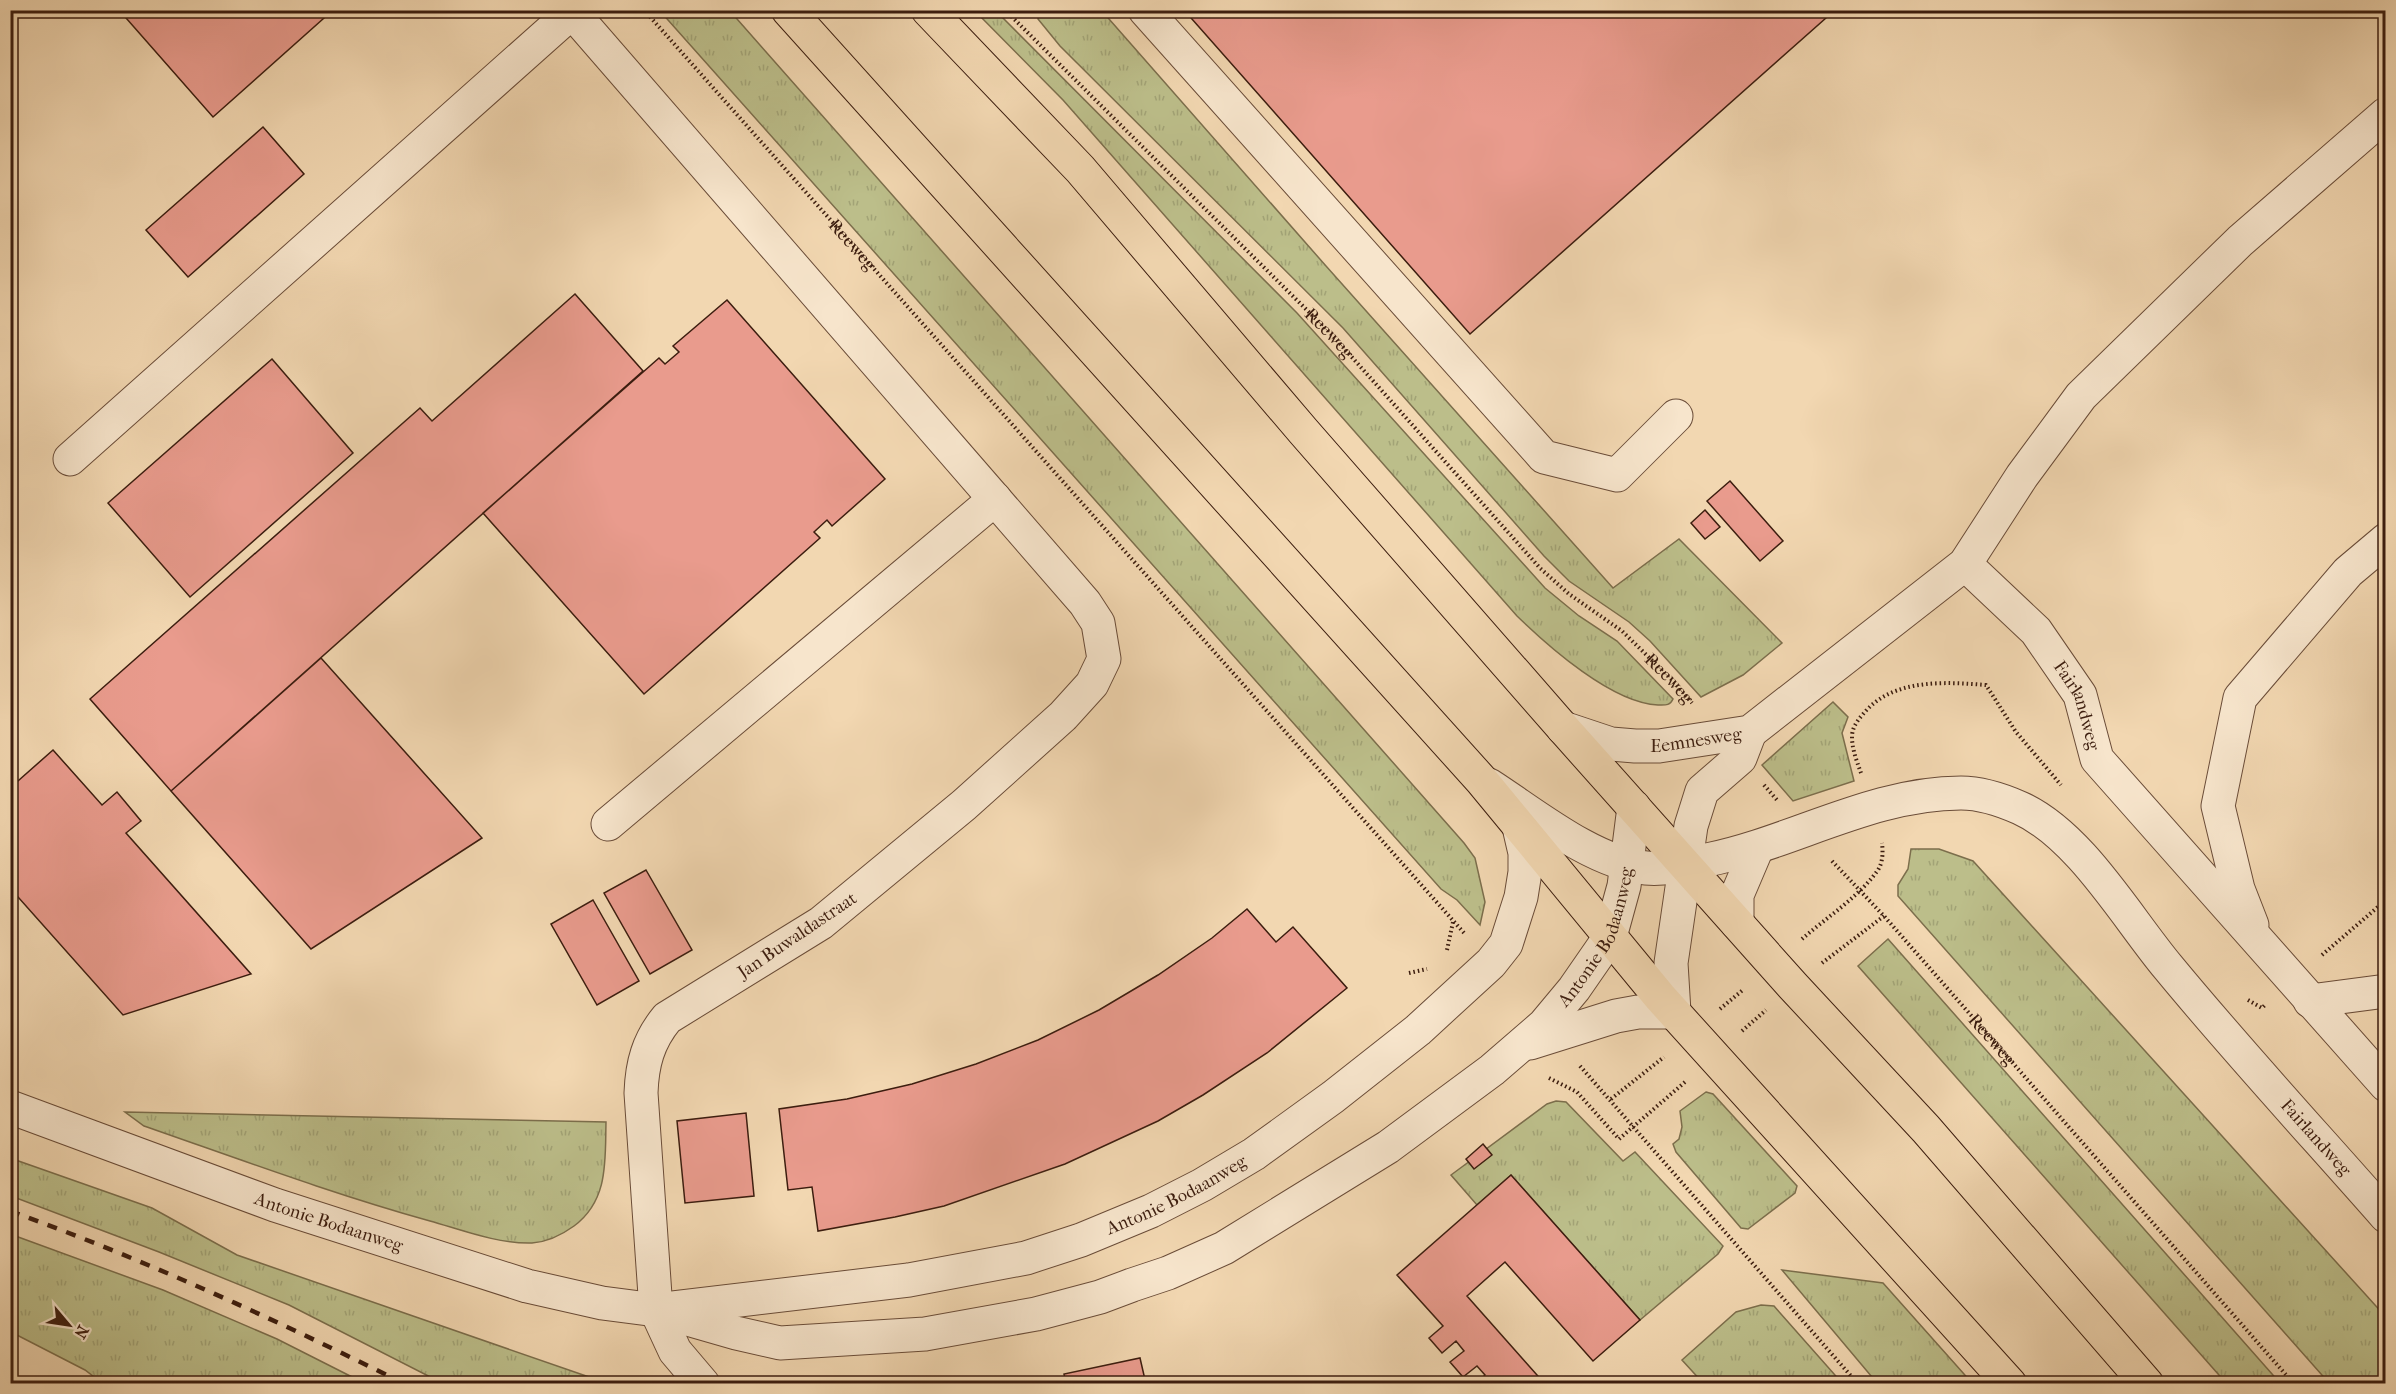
<svg xmlns="http://www.w3.org/2000/svg" width="2396" height="1394" viewBox="0 0 2396 1394" font-family="'IM FELL French Canon',serif">
<style>
.grass{fill:url(#grass-tufts);stroke:#7c6e4c;stroke-width:1.5}
.building{fill:#e99b8d;stroke:#3c1d0f;stroke-width:1.5}
.lines{fill:none;stroke-linecap:round;stroke-linejoin:round}
.minor-casing{stroke:#6a4c38;stroke-width:35}
.major-casing{stroke:#3c1d0f;stroke-width:35}
.path{stroke:#3c1d0f;stroke-width:4;stroke-dasharray:1.5 3;stroke-linecap:butt}
.minor{stroke:#f7e5cc;stroke-width:33}
.major{stroke:#f2d7b1;stroke-width:33}
.rail{stroke:#3c1d0f;stroke-width:4.5;stroke-dasharray:10 10;stroke-linecap:butt}
.labels{text-anchor:middle;stroke-width:6;stroke-linejoin:round;paint-order:stroke}
.street-label{font-size:18px;fill:#3c1d0f;stroke:#f7e5cc}
</style>
<defs>
<pattern id="grass-tufts" width="24" height="20" patternUnits="userSpaceOnUse" patternTransform="scale(1.5)"><rect width="24" height="20" fill="#bcbe8a"/><path d="M3 7l-1-3M5 7V3M7 7l1-3M15 17l-1-3M17 17v-4M19 17l1-3" fill="none" stroke="#a2a376"/></pattern>
</defs>
<rect width="100%" height="100%" fill="#f2d7b1"/>
<filter id="stains"><feTurbulence type="fractalNoise" baseFrequency=".00333" numOctaves="4"/><feColorMatrix values="0 0 0 0 .2 0 0 0 0 .09 0 0 0 0 .02 0 0 0 .5 -.17"/></filter>
<radialGradient id="worn" r=".72"><stop offset=".6" stop-color="#630" stop-opacity="0"/><stop offset="1" stop-color="#630" stop-opacity=".3"/></radialGradient>
<path class="grass" d="M660,11H730L1464,843L1475,858L1485,902L1480,925L1457,900L1441,889Z
M975,11H996L1297,313L1545,588L1579,616L1617,641L1673,699C1670,706 1665,705 1658,705C1612,703 1549,647 1517,616L1063,100Z
M1039,11H1102L1326,266L1613,588L1679,539L1782,643L1743,675L1701,697L1650,641L1629,622L1569,581L1544,556L1343,328L1060,46L1038,19Z
M1833,702L1848,717L1842,733L1854,781L1793,801L1762,765Z
M1911,849H1939L1973,861L2385,1316V1383H2329L1898,896V885L1908,869Z
M1888,939L2280,1383H2226L1858,966Z
M1706,1092L1713,1094L1797,1186L1795,1193L1748,1229L1741,1228L1676,1152L1673,1144L1679,1139L1682,1127L1680,1111Z
M1556,1101L1566,1102L1623,1161L1635,1152L1723,1246L1718,1254L1640,1320L1511,1175L1477,1205L1451,1175L1547,1104Z
M125,1112L606,1122C605,1160 609,1200 574,1226C563,1234 547,1242 532,1243C498,1244 462,1230 430,1221C333,1194 239,1159 144,1126Z
M10,1158L152,1208L237,1255L589,1377L597,1383H442L289,1305L159,1252L11,1196Z
M10,1234L163,1290L277,1339L364,1383H102L85,1370L11,1332Z
M1782,1270L1883,1283L1972,1383H1877Z
M1761,1305L1774,1306L1842,1383H1703L1682,1360L1736,1312Z"/>
<path class="building" d="M119,10H333L213,117Z
M1184,10H1835L1470,334Z
M263,127L304,174L188,277L146,230Z
M575,294L643,371L171,791L90,699L420,408L432,421Z
M727,300L885,479L832,526L827,520L814,532L820,538L644,694L483,513L659,358L665,364L679,352L673,346Z
M272,359L353,453L190,597L108,503Z
M1730,481L1783,541L1760,561L1707,501Z
M1705,510L1720,527L1705,539L1691,523Z
M321,658L482,838L311,949L171,791Z
M53,750L102,805L117,792L141,821L126,833L251,974L123,1015L10,888V788Z
M646,870L692,950L650,974L604,893Z
M593,900L639,981L597,1005L551,924Z
M1247,909L1276,942L1293,927L1347,988L1267,1053L1203,1095L1158,1121L1065,1164L944,1206L895,1217L818,1231L812,1187L788,1190L779,1109L847,1099L912,1084L976,1064L1038,1040L1099,1010L1158,975L1212,938Z
M746,1113L754,1196L685,1203L677,1121Z
M1483,1144L1492,1155L1474,1169L1466,1159Z
M1511,1175L1640,1320L1593,1361L1505,1262L1467,1296L1545,1384H1476L1485,1375L1477,1366L1463,1377L1450,1362L1464,1351L1456,1341L1442,1353L1429,1338L1443,1326L1397,1275Z
M1140,1358L1146,1384H1066L1064,1374Z"/>
<g class="lines">
<g class="minor-casing">
<g id="minor">
<path d="M1145,10L1544,457L1617,475L1676,416"/>
<path d="M70,459L572,12L1085,603L1098,623L1104,659L1092,684L1063,716L964,805L821,923L667,1018C648,1041 642,1064 641,1093L656,1310L675,1351L703,1384"/>
<path id="s4" d="M1965,564L2036,631L2080,695L2097,759L2386,1085"/>
<path id="s5" d="M1563,728L1611,744L1635,746H1659L1750,732L1965,564L2022,476L2081,396L2240,241L2386,114"/>
<path id="s6" d="M1489,785C1534,814 1592,862 1646,868C1666,870 1688,864 1707,860C1792,843 1872,793 1961,793C1981,793 2002,800 2020,808C2080,835 2127,918 2168,967C2238,1052 2313,1133 2386,1216"/>
<path d="M608,824L995,499"/>
<path d="M1737,923V895L1757,848"/>
<path d="M2252,925L2238,889L2218,806L2240,698L2348,572L2386,540"/>
<path d="M2310,1001L2386,991"/>
<path d="M1530,1043L1616,1016L1638,1012H1674L1671,963L1691,826L1702,791L1740,758L1750,732"/>
<path id="s7" d="M10,1107L275,1205L527,1286L602,1303L656,1310L736,1333L780,1343L925,1334L1036,1314L1100,1297L1132,1285L1168,1273L1224,1248L1388,1147L1492,1070L1544,1025L1574,989L1610,937L1624,886L1634,807"/>
<path id="s8" d="M673,1308L909,1280L1026,1258L1081,1240L1151,1211L1202,1185L1254,1154L1333,1097L1418,1030L1491,963L1506,944L1521,897L1525,872V853L1519,827"/>
</g>
</g>
<g class="major-casing">
<path id="major" d="M788,10L1482,781L1660,997L2010,1384
M928,10L1080,169L1304,432L1563,728L1793,986L1926,1129L2147,1384"/>
</g>
<g class="path">
<path id="s1" d="M644,10L1465,934"/>
<path id="s2" d="M1005,10L1333,336L1540,568L1569,594L1622,631L1672,680L1692,703"/>
<path d="M1861,773C1857,762 1852,749 1852,737C1852,727 1858,720 1864,713C1893,678 1946,682 1986,685L2016,732L2061,785"/>
<path d="M1764,785L1777,800"/>
<path id="s3" d="M1832,861L1884,916L2294,1384"/>
<path d="M1802,939C1827,917 1859,897 1878,870C1883,862 1883,852 1882,843"/>
<path d="M1447,950L1453,922"/>
<path d="M2322,955L2386,900"/>
<path d="M1822,963L1884,916"/>
<path d="M1409,973L1427,969"/>
<path d="M2248,1000L2262,1008L2265,1005"/>
<path d="M1720,1009L1744,989"/>
<path d="M1742,1031L1766,1010"/>
<path d="M1580,1066L1858,1384"/>
<path d="M1549,1078L1577,1092L1619,1139L1685,1082"/>
<path d="M1611,1099L1664,1057"/>
</g>
<use href="#minor" class="minor"/>
<use href="#major" class="major"/>
<path class="rail" d="M10,1211C146,1260 276,1320 405,1384"/>
</g>
<g class="labels">
<g class="street-label">
<text dy="6" stroke="none"><textPath href="#s1" startOffset="314">Reeweg</textPath></text>
<text dy="6" stroke="none"><textPath href="#s2" startOffset="458">Reeweg</textPath></text>
<text dy="6" stroke="none"><textPath href="#s2" startOffset="944">Reeweg</textPath></text>
<text dy="6" stroke="none"><textPath href="#s4" startOffset="184">Fairlandweg</textPath></text>
<text dy="6" stroke="none"><textPath href="#s5" startOffset="136">Eemnesweg</textPath></text>
<text transform="translate(797 935) rotate(-34)" y="6">Jan Buwaldastraat</text>
<text dy="6" stroke="none"><textPath href="#s7" startOffset="1760">Antonie Bodaanweg</textPath></text>
<text dy="6" stroke="none"><textPath href="#s3" startOffset="240">Reeweg</textPath></text>
<text dy="6" stroke="none"><textPath href="#s6" startOffset="1011">Fairlandweg</textPath></text>
<text dy="6" stroke="none"><textPath href="#s8" startOffset="520">Antonie Bodaanweg</textPath></text>
<text dy="6" stroke="none"><textPath href="#s7" startOffset="339">Antonie Bodaanweg</textPath></text>
</g>
</g>
<rect width="2396" height="1394" fill="none" stroke="#f2d7b1" stroke-width="36"/>
<rect x="12" y="12" width="2372" height="1370" fill="none" stroke="#3c1d0f" stroke-width="3"/>
<rect x="18" y="18" width="2360" height="1358" fill="none" stroke="#3c1d0f" stroke-width="1.5"/>
<g transform="translate(69 1325) rotate(119)" stroke="#f7e5cc" stroke-width="4.5" paint-order="stroke">
<path d="M0-4.5L10 22L0 15L-10 22Z" fill="#3c1d0f"/>
<text y="-9" font-size="16" font-weight="bold" text-anchor="middle" fill="#3c1d0f">N</text>
</g>
<rect width="100%" height="100%" filter="url(#stains)"/>
<rect width="100%" height="100%" fill="url(#worn)"/>
</svg>
